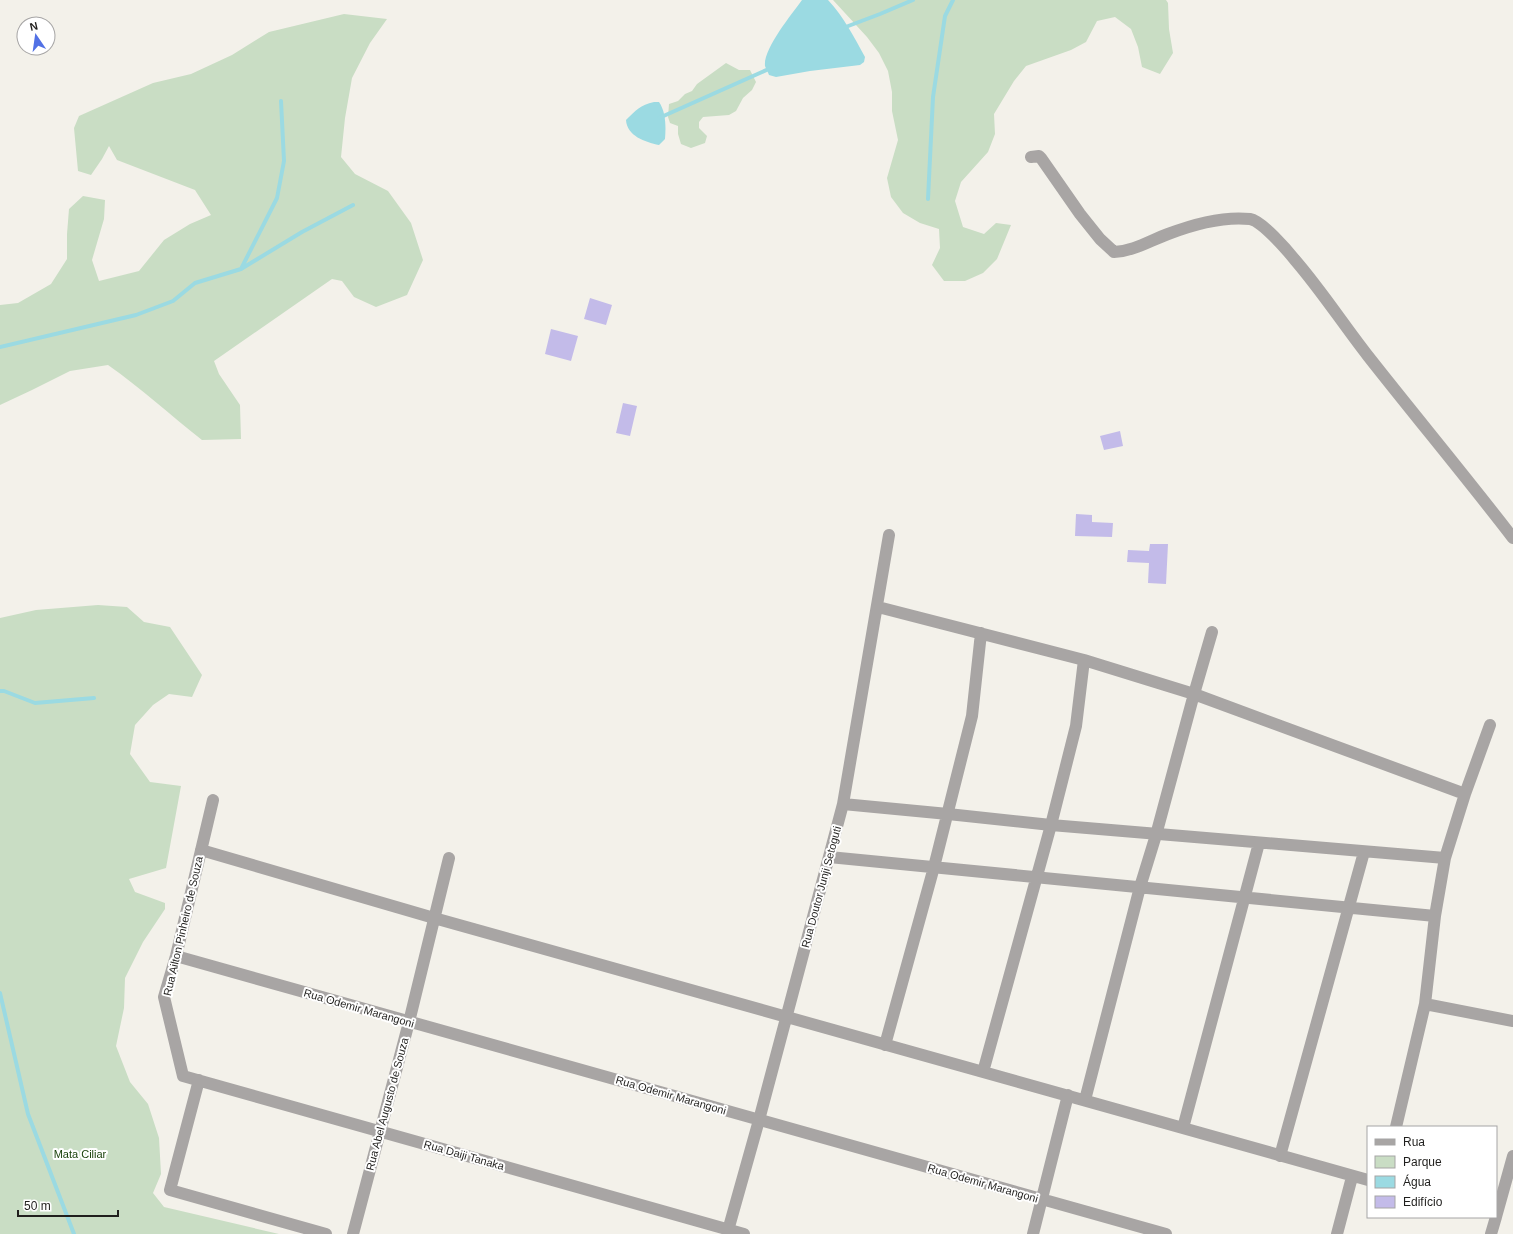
<svg xmlns="http://www.w3.org/2000/svg" width="1513" height="1234" viewBox="0 0 1513 1234" font-family="Helvetica,sans-serif">
<style>
.green{fill:#c9ddc4}
.water{fill:#9bdae2}
.lines{fill:none;stroke-linecap:round;stroke-linejoin:round}
.stream{stroke:#9bdae2;stroke-width:4}
.building{fill:#c3bbe9}
.minor{stroke:#a8a5a4;stroke-width:12}
.labels{text-anchor:middle;stroke-width:4;stroke-linejoin:round;paint-order:stroke}
.street-label{font-size:11px;fill:#201f1d;stroke:#fff}
.park-label{font-size:11px;fill:#153e06;stroke:#fff}
</style>
<rect width="100%" height="100%" fill="#f3f1ea"/>
<path class="green" d="M833,0H1166L1168,3L1169,29L1173,53L1160,74L1142,67L1138,47L1131,29L1115,17L1097,21L1086,42L1071,50L1026,66L1014,81L994,114L995,134L988,152L961,182L955,201L963,227L984,234L996,223L1011,225L997,259L983,273L965,281H944L932,265L940,248L939,229L920,223L903,213L891,197L887,178L898,140L892,111V92L888,71L879,53L867,37Z
M344,14L387,19L370,43L352,78L345,118L341,157L355,174L388,191L411,223L423,260L407,295L376,307L354,297L342,281L332,279L214,361L219,374L240,405L241,439L202,440C170,415 141,388 108,365L70,371L32,390L0,405V305L18,303L51,284L67,259V234L69,209L83,196L105,200L104,219L92,260L99,281L139,271L164,240L190,224L211,215L195,190L117,160L109,146L102,159L91,175L78,171L74,128L79,116L153,83L191,74L232,55L269,32Z
M726,63L739,70H750L756,82L752,90L743,98L736,111L729,115L703,117L699,122V128L707,136L705,143L691,148L681,144L678,134V126L670,123L668,117L669,104L678,101L685,94L692,91L697,84Z
M98,605L127,607L144,622L170,627L202,675L192,697L169,694L153,705L135,725L130,754L150,782L181,786L166,868L129,879L135,892L165,903V909L143,942L125,978L124,1008L116,1046L130,1082L148,1104L159,1138L161,1174L153,1193L164,1207L279,1234H0V618L36,610Z"/>
<path class="water" d="M802,0H828C844,17 854,37 865,57L864,62L860,65L810,71L776,77L769,75C768,72 766,69 765,66C763,49 792,14 802,0Z
M654,102H659C666,112 666,127 665,139L659,145C645,142 627,136 626,120C636,110 640,105 654,102Z"/>
<g class="lines">
<path class="stream" d="M843,28L880,14L913,0
M659,118L771,68
M928,199L933,97L945,16L953,0
M241,269L277,198L284,161L281,101
M0,347L136,315L173,301L195,283L241,269L302,232L353,205
M0,691H4L35,703L94,698
M0,993L28,1114L74,1234"/>
</g>
<path class="building" d="M590,298L612,305L606,325L584,319Z
M551,329L578,336L571,361L545,354Z
M623,403L637,406L630,436L616,433Z
M1120,431L1123,446L1104,450L1100,436Z
M1076,514L1092,515V522L1113,523L1112,537L1075,536Z
M1150,544H1168L1166,584L1148,583L1149,563L1127,562L1128,550L1149,551Z"/>
<g class="lines">
<path class="minor" d="M1031,157L1039,156L1041,158L1080,214L1100,239L1114,252C1134,251 1149,241 1168,234C1194,224 1222,216 1250,219C1262,221 1287,250 1295,260C1321,290 1343,324 1368,356C1416,417 1466,477 1513,538
M878,607L1084,660L1194,694L1465,794
M213,800L176,956L164,997L183,1076L744,1234
M843,804L948,814L1051,825L1445,858
M201,850L434,918L1368,1180
M829,857L1435,916
M176,956L1166,1234
M1425,1004L1513,1021
M885,1045L934,867L972,716L981,633
M983,1072L1051,825L1076,726L1084,660
M199,1080L170,1190L326,1234
M1085,1100L1140,887L1156,835L1194,694L1212,632
M1396,1127L1425,1004L1435,916L1445,858L1465,794L1490,725
M1183,1128L1259,843
M1280,1156L1364,852
M1496,1217L1513,1156
M353,1234L409,1022L449,858
M727,1234L759,1120L843,804L889,535
M1033,1234L1068,1095
M1337,1234L1352,1177
M1491,1234L1496,1217"/>
</g>
<g class="labels">
<g class="street-label">
<text transform="translate(821 887) rotate(-75)" y="4">Rua Doutor Junji Setoguti</text>
<text transform="translate(183 926) rotate(-77)" y="4">Rua Ailton Pinheiro de Souza</text>
<text transform="translate(359 1008) rotate(16)" y="4">Rua Odemir Marangoni</text>
<text transform="translate(671 1095) rotate(16)" y="4">Rua Odemir Marangoni</text>
<text transform="translate(387 1104) rotate(-75)" y="4">Rua Abel Augusto de Souza</text>
<text transform="translate(464 1155) rotate(16)" y="4">Rua Daiji Tanaka</text>
<text transform="translate(983 1183) rotate(16)" y="4">Rua Odemir Marangoni</text>
</g>
<g class="park-label">
<text x="80" y="1158">Mata Ciliar</text>
</g>
</g>
<rect x="1367" y="1126" width="130" height="92" fill="#ffffff" stroke="#a6a5a5"/>
<rect x="1375" y="1139" width="20" height="6" fill="#a8a5a4" stroke="#a6a5a5"/>
<text x="1403" y="1146" font-size="12" fill="#201f1d">Rua</text>
<rect x="1375" y="1156" width="20" height="12" fill="#c9ddc4" stroke="#a6a5a5"/>
<text x="1403" y="1166" font-size="12" fill="#201f1d">Parque</text>
<rect x="1375" y="1176" width="20" height="12" fill="#9bdae2" stroke="#a6a5a5"/>
<text x="1403" y="1186" font-size="12" fill="#201f1d">Água</text>
<rect x="1375" y="1196" width="20" height="12" fill="#c3bbe9" stroke="#a6a5a5"/>
<text x="1403" y="1206" font-size="12" fill="#201f1d">Edifício</text>
<g transform="translate(36 36) rotate(347)"><circle r="19" fill="#ffffff" stroke="#a6a5a5"/>
<path d="M0-3L7 15L0 10L-7 15Z" fill="#5271e5"/>
<text y="-6" font-size="11" font-weight="bold" text-anchor="middle" fill="#201f1d">N</text>
</g>
<path d="M18 1210v6h100v-6" fill="none" stroke="#201f1d" stroke-width="2"/>
<text x="24" y="1210" font-size="12" fill="#201f1d" stroke="#ffffff" stroke-width="3" paint-order="stroke">50 m</text>
</svg>
